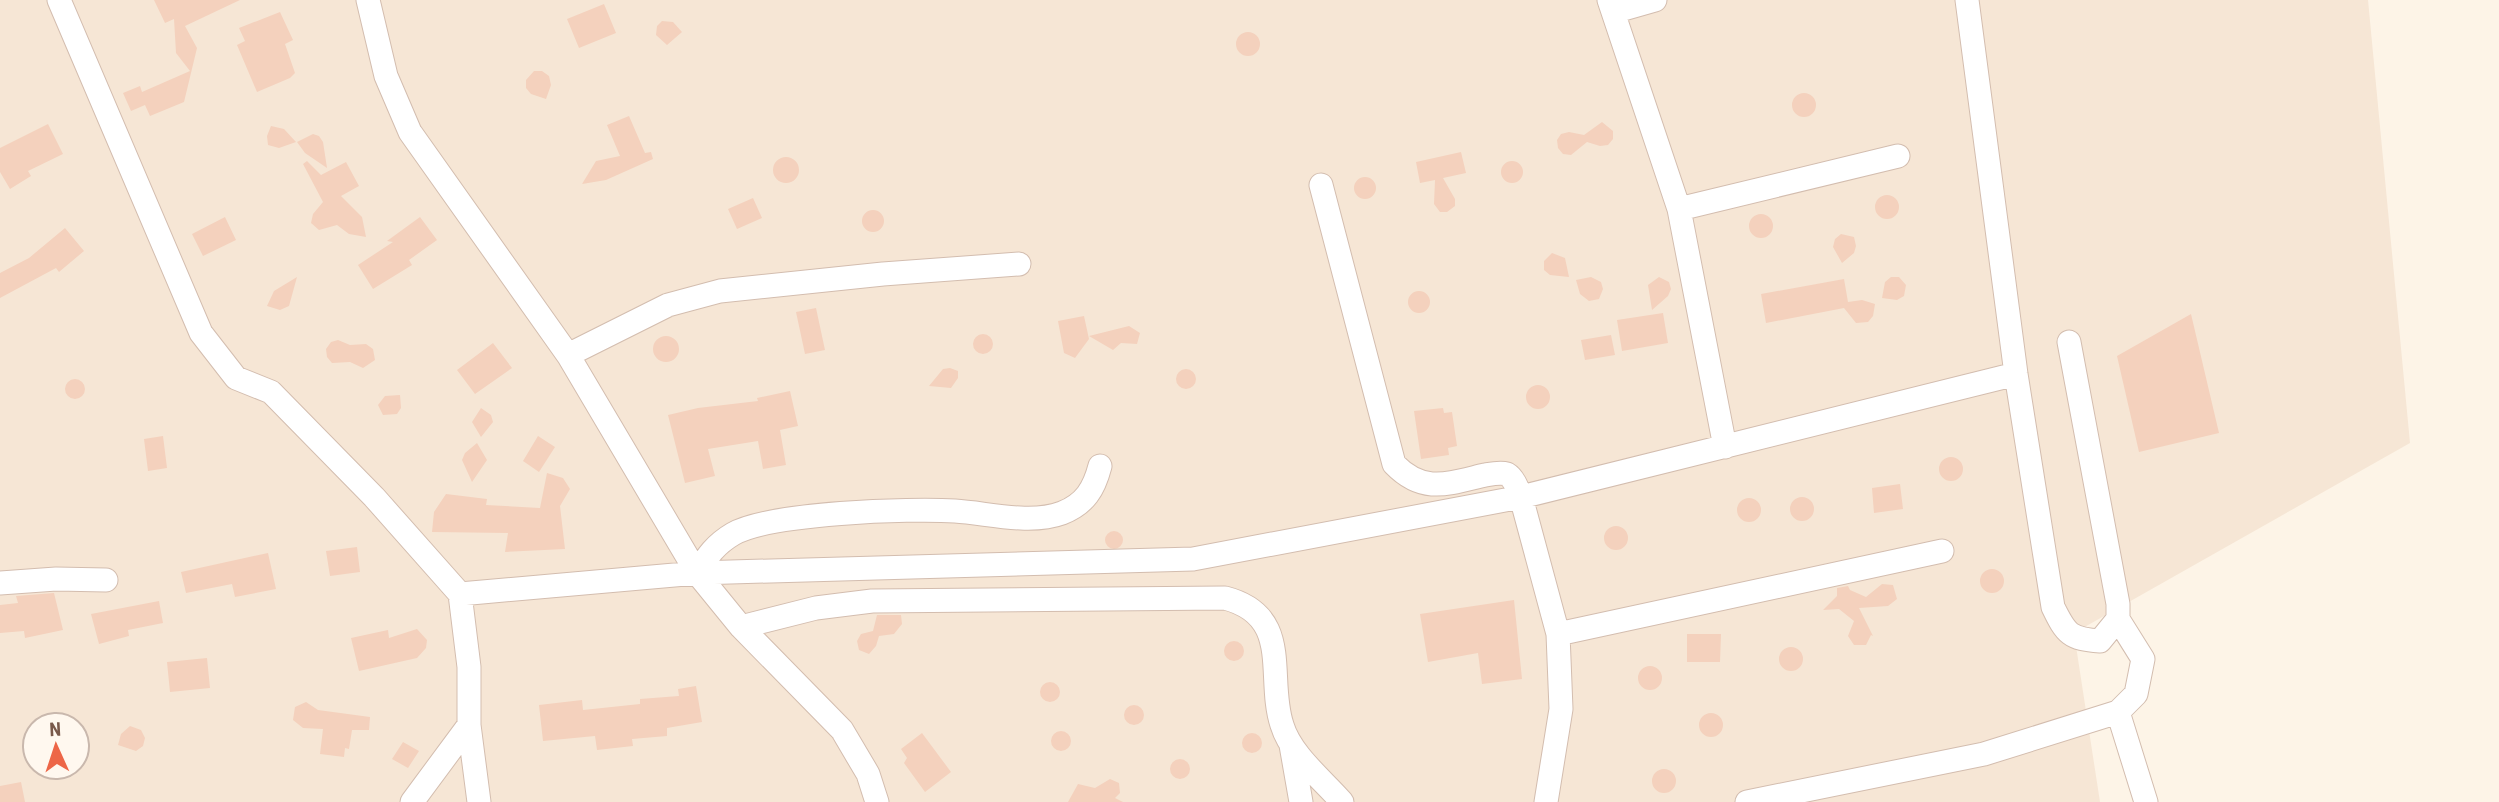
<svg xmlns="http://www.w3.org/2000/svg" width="2499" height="802" viewBox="0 0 2499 802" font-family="'Roboto Condensed',sans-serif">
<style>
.residential{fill:#f6e6d5;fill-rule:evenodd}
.building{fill:#f4d1bd}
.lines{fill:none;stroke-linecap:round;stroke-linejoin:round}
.minor-casing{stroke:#d3bdaf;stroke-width:25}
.minor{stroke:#fff;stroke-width:23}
</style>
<rect width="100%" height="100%" fill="#fdf4e7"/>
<path class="residential" d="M0,0H2368L2410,443L2074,633L2100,802H0ZM35,725H77V767H35Z"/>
<path class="building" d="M154,0H240L185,26L197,48L184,102L150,116L145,105L131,111L123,93L140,86L142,92L190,71L176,53L174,19L165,23Z
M604,4L616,33L579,48L567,19Z
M280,12L293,40L285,44L295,73L290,78L257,92L237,45L245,41L239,28Z
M662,21L673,22L682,32L667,45L656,35L657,26Z
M1236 44a12 12 0 1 1 24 0a12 12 0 1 1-24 0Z
M534,71H542L549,76L551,85L546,99L531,94L526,88V80Z
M1792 105a12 12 0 1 1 24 0a12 12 0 1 1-24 0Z
M629,116L645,153L651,152L653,159L606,180L582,184L596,161L620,156L607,125Z
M1602,122L1613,131V139L1608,145L1600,146L1587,142L1571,155L1563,154L1558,148L1557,140L1561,134L1569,132L1584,135Z
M48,124L63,154L28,171L31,176L10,189L0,172V148Z
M271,126L284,129L296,142L279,148L268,145L267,136Z
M313,134L319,136L323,142L327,168L305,153L297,142Z
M1461,152L1466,173L1443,178L1455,199V206L1447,212H1440L1434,204L1435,180L1420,183L1416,162Z
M773 170a13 13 0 1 1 26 0a13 13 0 1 1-26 0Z
M307,161L321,175L346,162L359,186L341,196L362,217L366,237L349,234L337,225L319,230L311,223L313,214L323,202L303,164Z
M1501 172a11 11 0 1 1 22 0a11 11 0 1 1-22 0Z
M1354 188a11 11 0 1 1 22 0a11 11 0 1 1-22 0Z
M1875 207a12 12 0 1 1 24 0a12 12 0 1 1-24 0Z
M753,198L762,218L737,229L728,209Z
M862 221a11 11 0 1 1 22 0a11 11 0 1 1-22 0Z
M1749 226a12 12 0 1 1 24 0a12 12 0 1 1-24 0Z
M225,217L236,240L203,256L192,234Z
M420,217L437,240L409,260L412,265L373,289L358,265L393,242L387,241Z
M65,228L84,251L59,272L56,268L0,298V273L29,258Z
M1841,234L1854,237L1856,246L1854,253L1842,263L1833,247L1835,239Z
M1552,253L1565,258L1569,277L1550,275L1544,270V261Z
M297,277L289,306L280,310L267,306L274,291Z
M1591,277L1601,282L1603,289L1599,299L1589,301L1580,294L1576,280Z
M1659,277L1669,282L1671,289L1668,296L1652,310L1648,285Z
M1891,277H1899L1906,285L1904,296L1897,300L1882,298L1885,282Z
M1844,279L1848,302L1862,300L1875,304L1873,316L1868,322L1856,323L1844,308L1766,323L1761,294Z
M1408 302a11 11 0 1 1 22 0a11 11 0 1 1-22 0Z
M816,308L825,350L805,354L796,312Z
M1663,313L1668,343L1622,351L1617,320Z
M2191,314L2219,433L2139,452L2117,356Z
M1084,316L1089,339L1075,358L1064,353L1058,321Z
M1129,326L1140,333L1137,344L1121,343L1113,350L1089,336Z
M973 344a10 10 0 1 1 20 0a10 10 0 1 1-20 0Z
M1611,335L1615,355L1585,360L1581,340Z
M653 349a13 13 0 1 1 26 0a13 13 0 1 1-26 0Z
M338,340L350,345L366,344L373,349L375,360L363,368L350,362L332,363L327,357L326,349L331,342Z
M493,343L512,368L475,394L457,370Z
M950,368L958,371V378L951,388L929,386L943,369Z
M1176 379a10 10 0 1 1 20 0a10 10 0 1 1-20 0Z
M65 389a10 10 0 1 1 20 0a10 10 0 1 1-20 0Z
M1526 397a12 12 0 1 1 24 0a12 12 0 1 1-24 0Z
M790,391L798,426L780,430L786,465L763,469L758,441L708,449L715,476L685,483L668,415L698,408L758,401L757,398Z
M400,395L401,408L397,414L383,415L378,405L385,396Z
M481,408L491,415L493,422L481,437L472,422Z
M1443,408L1444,413L1452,412L1457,446L1448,448L1449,455L1421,459L1414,411Z
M163,436L167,468L148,471L144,439Z
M538,436L555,447L539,472L523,461Z
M477,443L487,460L472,482L462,460L465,453Z
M1939 469a12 12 0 1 1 24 0a12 12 0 1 1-24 0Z
M547,473L563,478L570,489L560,506L565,549L505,552L508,533L432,532L434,512L446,494L487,499L486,505L540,508Z
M1900,484L1903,509L1874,513L1872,488Z
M1790 509a12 12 0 1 1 24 0a12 12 0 1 1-24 0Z
M1737 510a12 12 0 1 1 24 0a12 12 0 1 1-24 0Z
M1604 538a12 12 0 1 1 24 0a12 12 0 1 1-24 0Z
M1105 540a9 9 0 1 1 18 0a9 9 0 1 1-18 0Z
M357,547L360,572L330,576L326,551Z
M268,553L276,589L235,597L232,584L186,593L181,572Z
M1980 581a12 12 0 1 1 24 0a12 12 0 1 1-24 0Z
M1882,584L1893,585L1897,599L1888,606L1859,608L1873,636L1871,635L1866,645H1854L1848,636L1854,621L1839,609L1823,610L1837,596V588L1848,586L1850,590L1866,597Z
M54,593L63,630L25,638L24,631L0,633V605L18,603L16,596Z
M1514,600L1522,679L1482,684L1478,653L1428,662L1420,614Z
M159,601L163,623L128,630L129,636L99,644L91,614Z
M877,615H901L902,624L894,634L879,636L876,646L869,654L859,650L857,641L861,634L873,631Z
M417,629L427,640L426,648L417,658L359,671L351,638L388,630L389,638Z
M1687,634H1721L1720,662H1687Z
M1224 651a10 10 0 1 1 20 0a10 10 0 1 1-20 0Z
M1779 659a12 12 0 1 1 24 0a12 12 0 1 1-24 0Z
M207,658L210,688L170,692L167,662Z
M1638 678a12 12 0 1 1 24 0a12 12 0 1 1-24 0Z
M1040 692a10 10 0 1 1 20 0a10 10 0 1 1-20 0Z
M696,686L702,722L667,728V736L632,739L633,746L597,750L595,736L543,741L539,705L582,700L583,710L640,704V699L679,696L678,689Z
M306,702L318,710L370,717L369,730H352L349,749L345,748L344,757L320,754L323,729L303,728L293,720L295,707Z
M1124 715a10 10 0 1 1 20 0a10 10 0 1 1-20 0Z
M1699 725a12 12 0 1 1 24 0a12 12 0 1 1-24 0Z
M130,726L141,730L145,738L143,746L136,751L118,745L121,734Z
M1051 741a10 10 0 1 1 20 0a10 10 0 1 1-20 0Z
M922,733L951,772L925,792L904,763L907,758L901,749Z
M1242 743a10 10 0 1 1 20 0a10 10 0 1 1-20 0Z
M403,742L419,751L408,768L392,759Z
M1170 769a10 10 0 1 1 20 0a10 10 0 1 1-20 0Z
M1652 781a12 12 0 1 1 24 0a12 12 0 1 1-24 0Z
M1110,779L1119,783L1120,793L1115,798L1123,802H1068L1078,784L1095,788Z
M21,782L25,802H0V786Z"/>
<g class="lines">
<g class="minor-casing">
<path id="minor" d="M59,0L201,333L236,378L271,392L374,497L460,594L469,667V725L412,802
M368,0L386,76L410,132L568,355L697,573
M1609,0L1679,209L1725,447
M1967,0L2016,374L2053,607C2066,634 2070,639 2100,641L2118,619V604L2069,342
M1613,12L1655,0
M1321,185L1394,464C1423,494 1447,484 1485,475C1491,474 1500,472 1507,474C1514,478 1518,490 1521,497L1558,634L1561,709L1546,802
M1679,209L1898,156
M568,355L668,305L720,291L883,274L1019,264
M697,573L1193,559L1521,497L2016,374
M697,573C707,556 716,544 733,534C769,513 910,508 955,511C988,513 1030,525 1062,513C1085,504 1094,489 1100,466
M0,583L56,579L106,580
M460,594L697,573L741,627L842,730L868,774L877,802
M741,627L816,608L872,601L1225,598C1294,616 1266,677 1282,725C1291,755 1322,779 1342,802
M1558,634L1942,551
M2118,712L2146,802
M469,725L479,802
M1291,745L1301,802
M1747,802L1984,754L2118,712L2136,694L2143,659L2118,619"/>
</g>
<use href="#minor" class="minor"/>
</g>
<g transform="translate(56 746) rotate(357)"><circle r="33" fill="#fff8ef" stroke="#c9b8ad" stroke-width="2"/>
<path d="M0-5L12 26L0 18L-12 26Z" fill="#ed6647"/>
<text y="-10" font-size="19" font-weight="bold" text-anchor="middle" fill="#79594a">N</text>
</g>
</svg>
